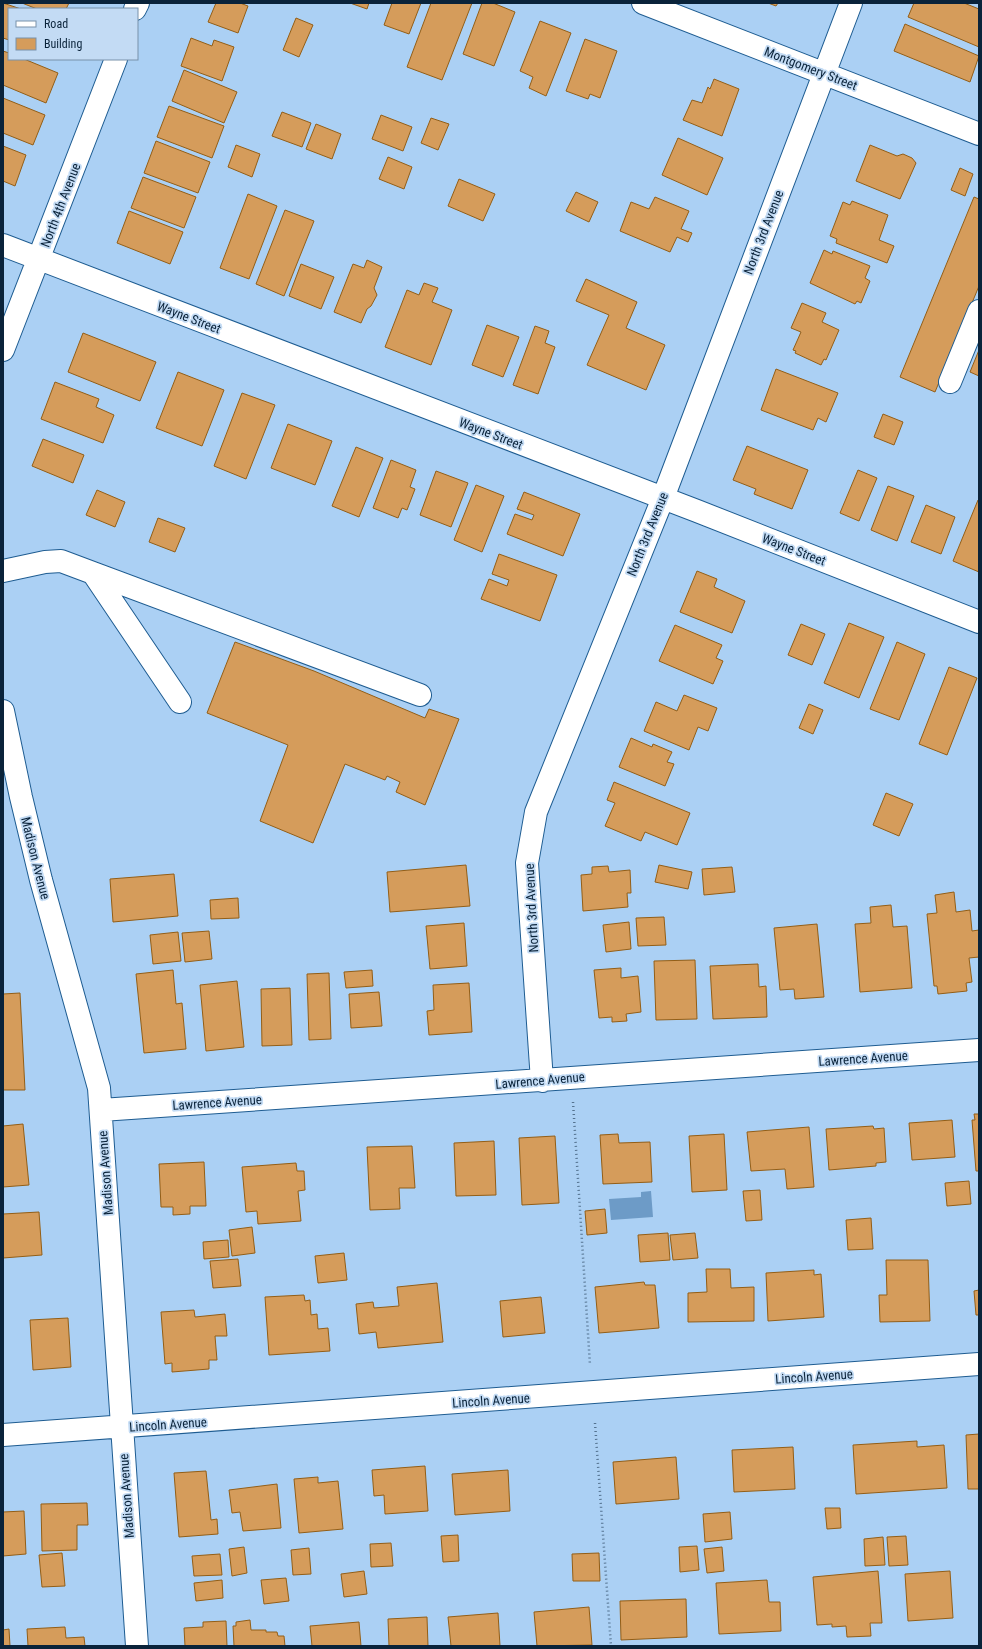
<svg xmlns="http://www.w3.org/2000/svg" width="982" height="1649" viewBox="0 0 982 1649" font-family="'Roboto Condensed',sans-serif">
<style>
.water{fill:#6d9bc7}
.building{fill:#d59c5b;stroke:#935e16}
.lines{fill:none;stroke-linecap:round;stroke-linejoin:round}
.minor-casing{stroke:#1e5c91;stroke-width:24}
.path{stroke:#54728f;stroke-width:2.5;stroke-dasharray:1 3;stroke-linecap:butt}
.minor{stroke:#fff;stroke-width:22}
.labels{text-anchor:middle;stroke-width:3.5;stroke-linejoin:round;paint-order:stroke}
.street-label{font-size:13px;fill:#0a233a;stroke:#c3dbf4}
</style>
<rect width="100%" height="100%" fill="#abd0f4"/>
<path class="water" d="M651,1191L653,1217L611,1220L609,1199L641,1197V1192Z"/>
<path class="building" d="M3,3L21,9H9V40L3,38Z
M22,3H69L66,9H37Z
M216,3H240L248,6L238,33L208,22Z
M350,3H369L367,9Z
M392,3H421L409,34L384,25Z
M431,3H472L442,80L407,67Z
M482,3H493L515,12L494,66L463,54Z
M768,3H778L776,6Z
M914,3H964L979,9V47L908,17Z
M296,18L313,25L299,57L283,50Z
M540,21L571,33L546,96L529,88L533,77L520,71Z
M905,24L979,56L970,82L894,51Z
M191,38L212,46L214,40L234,47L222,81L181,66Z
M585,39L617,51L600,98L590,94L588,99L566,91Z
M3,51L9,53V59H24L58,73L46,103L3,85Z
M184,70L237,92L224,123L172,101Z
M714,79L739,89L722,136L683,120L692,100L702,103L708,87L710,89Z
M3,98L45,115L33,145L3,133Z
M169,106L224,126L212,158L157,137Z
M282,112L311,123L302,147L272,136Z
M381,115L412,127L403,151L372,139Z
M431,118L449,124L438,150L421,143Z
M316,124L341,134L332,159L306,149Z
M678,138L723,158L707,195L662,175Z
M156,141L210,162L198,193L144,173Z
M236,145L260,154L252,177L228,167Z
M870,145L897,156L903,154L912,158L916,163L900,199L856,181Z
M3,146L26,155L15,186L3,181Z
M388,157L412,167L404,189L379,179Z
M960,168L973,174L965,196L951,190Z
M143,177L196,197L184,228L131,208Z
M459,179L495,194L483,221L448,206Z
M576,192L598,202L589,222L566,211Z
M248,194L277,206L249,279L220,268Z
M655,197L689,211L681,229L692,233L688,242L677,237L670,252L620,231L631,202L649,209Z
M974,197L979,199V286L935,392L900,377Z
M852,201L888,215L879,240L894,246L887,263L836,243L837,239L830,236L843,202L850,205Z
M285,210L314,221L284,296L256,284Z
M129,211L183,232L170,264L117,243Z
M824,250L832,254L833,251L870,266L865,278L870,281L861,303L857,301L855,304L810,283Z
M367,260L382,267L374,288L377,295L371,306L367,309L361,323L334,312L353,264L364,268Z
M301,264L334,277L321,309L289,296Z
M586,279L637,302L626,328L665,345L646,390L587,365L609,315L576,301Z
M424,283L438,288L432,302L452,310L431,365L385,347L407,290L419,295Z
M802,303L826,313L822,322L839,330L826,360L824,359L821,365L795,353L796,351L793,350L801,332L791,328Z
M487,325L519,337L503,377L472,365Z
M535,326L549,331L545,343L555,347L538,394L513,385Z
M83,333L156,362L140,401L68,372Z
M979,350V376L970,372Z
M776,369L838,393L826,422L818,418L813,430L761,410Z
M178,372L224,390L202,446L156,428Z
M55,382L99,399L96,407L114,415L103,443L41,419Z
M242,393L275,405L246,479L214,466Z
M883,414L903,422L894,445L874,437Z
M288,424L332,441L315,485L271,468Z
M43,439L84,455L73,483L32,466Z
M747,446L808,470L792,509L754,494L756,489L733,480Z
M356,447L383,458L359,517L332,506Z
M391,460L416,470L410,487L415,489L407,510L402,508L398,518L373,508Z
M858,470L877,478L859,521L840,513Z
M436,471L468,483L451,527L420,515Z
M476,485L504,496L482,552L454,540Z
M888,486L914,496L897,541L871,530Z
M97,490L125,502L115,527L86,515Z
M524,492L580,514L563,556L507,534L515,514L532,520L534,515L517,509Z
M978,500L979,501V572L953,561Z
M926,505L955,517L941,554L911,542Z
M158,518L185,528L175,552L149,542Z
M499,554L557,575L540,621L481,599L489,579L507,586L509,580L492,574Z
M697,571L717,579L714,587L745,601L732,633L680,612Z
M849,623L884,637L859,698L824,683Z
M801,624L825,634L812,665L788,655Z
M675,625L722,645L716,658L723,661L713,684L659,661Z
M235,642L314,671L425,718L429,709L459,719L425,805L396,792L400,782L387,776L385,780L345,764L313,843L260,821L288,745L207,713Z
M897,642L925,654L899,720L870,709Z
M949,667L977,678L947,755L919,744Z
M684,695L717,708L708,731L698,727L689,750L644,731L656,702L677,711Z
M809,704L823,710L813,734L799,728Z
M631,738L652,747L653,744L672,752L667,762L674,764L665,786L619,767Z
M614,782L690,813L677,845L645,832L641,841L605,826L615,803L607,800Z
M886,793L913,804L899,836L873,825Z
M466,865L470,906L390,912L387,872Z
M659,865L692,872L688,889L655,882Z
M608,866L609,872L630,870L631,893H627L628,907L583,911L581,875L592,874V867Z
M732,867L735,892L704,895L702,869Z
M174,874L178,916L113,922L110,879Z
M954,892L956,912L970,910L972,931L979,930V957L969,958L972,982L966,983L967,991L938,994L937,986H934L927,914L937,913L935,895Z
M238,898L239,918L211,919L210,900Z
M891,905L893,927L907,926L912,988L860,992L855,924L871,923L870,907Z
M664,917L666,945L638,946L636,918Z
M629,922L631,949L606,952L603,925Z
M464,923L467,966L430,969L426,926Z
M817,924L824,997L795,999L794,989L780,990L774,928Z
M209,931L212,959L185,962L182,933Z
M178,932L181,961L153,964L150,935Z
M695,960L697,1019L656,1020L654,961Z
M758,964L759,987L766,986L767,1017L713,1019L710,966Z
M621,968V978L638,976L641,1012L626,1014L627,1021L612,1022V1017L599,1018L594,970Z
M173,970L176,1004L182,1003L186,1049L144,1053L136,974Z
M372,970L373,986L346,988L344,972Z
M329,973L331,1039L309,1040L307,974Z
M237,981L244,1047L206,1051L200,985Z
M469,983L472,1032L429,1035L427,1011L434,1010L433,985Z
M290,988L292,1045L262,1046L261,989Z
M379,992L382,1026L351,1028L349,994Z
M20,993L25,1090H3V994Z
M974,1114H979V1171H976L972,1120H975Z
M952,1120L955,1157L912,1160L909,1123Z
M23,1124L29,1185L3,1187V1126Z
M873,1126L874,1129L884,1128L886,1162L876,1163V1166L829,1170L826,1129Z
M809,1127L814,1187L787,1189L785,1169L751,1171L747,1132Z
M618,1134L619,1143L650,1142L652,1182L603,1184L600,1135Z
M724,1134L727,1190L692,1192L689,1136Z
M555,1136L559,1203L522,1205L519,1138Z
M494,1141L496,1195L456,1196L454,1143Z
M412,1146L415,1188H399L400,1209L370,1210L367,1147Z
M204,1162L206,1206H190V1214L173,1215V1207H161L159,1164Z
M296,1163L297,1171H304L305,1190L298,1191L301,1221L258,1224L257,1211L246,1212L242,1167Z
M969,1181L971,1204L947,1206L945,1183Z
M760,1190L762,1220L746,1221L743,1191Z
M605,1209L607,1233L587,1235L585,1211Z
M39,1212L42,1255L3,1258V1214Z
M871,1218L873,1249L848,1250L846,1220Z
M252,1227L255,1253L232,1256L229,1230Z
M668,1233L670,1260L640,1262L638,1235Z
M695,1233L698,1258L673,1260L670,1235Z
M228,1240L229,1257L204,1259L203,1242Z
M344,1253L347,1280L318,1283L315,1256Z
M238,1259L241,1286L213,1288L210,1261Z
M886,1260H928L930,1321L880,1322L879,1295H887Z
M706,1269H730L731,1288L754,1287V1321L688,1322V1293L707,1292Z
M814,1270V1275L821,1274L824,1317L768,1321L766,1273Z
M644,1282L645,1285H655L659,1328L599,1333L595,1287Z
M437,1283L443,1342L378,1348L376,1332L359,1334L356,1304L373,1302L374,1308L399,1306L397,1287Z
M979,1290V1315H976L974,1291Z
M304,1295L305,1301L310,1300L311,1315L317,1314L318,1329L328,1328L330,1351L269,1355L265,1297Z
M541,1297L545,1333L503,1337L500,1301Z
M194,1310L195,1317L225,1314L227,1336H215L217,1360H209V1369L172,1372V1363L165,1364L161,1312Z
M68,1318L71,1367L33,1370L30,1320Z
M979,1434V1489H968L966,1435Z
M917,1441V1447L944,1445L947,1488L856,1494L853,1445Z
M793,1447L795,1489L734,1492L732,1450Z
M676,1457L679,1499L616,1504L613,1462Z
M425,1466L428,1511L385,1514L384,1495L374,1496L372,1470Z
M508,1470L510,1511L455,1515L452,1474Z
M206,1471L211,1520L217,1519L218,1534L179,1537L174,1473Z
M318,1477V1483L338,1481L343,1529L299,1533L294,1479Z
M277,1484L281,1528L243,1531L240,1512L232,1513L229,1490Z
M87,1503L88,1525H77V1550L42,1551L41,1504Z
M825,1508H840L841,1528L827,1529Z
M24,1511L26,1554L3,1556V1512Z
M730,1512L732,1539L705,1542L703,1514Z
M458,1535L459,1561L443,1562L441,1536Z
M906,1536L908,1565L889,1566L887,1537Z
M883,1537L885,1565L865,1566L864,1539Z
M391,1543L393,1566L371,1567L370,1544Z
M697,1546L699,1570L680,1572L679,1547Z
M244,1547L247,1573L232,1576L229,1549Z
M722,1547L724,1571L707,1573L704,1549Z
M309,1548L311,1574L293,1575L291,1550Z
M62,1553L65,1586L42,1587L39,1555Z
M599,1553L600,1581H573L572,1554Z
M220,1554L222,1575L194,1576L192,1556Z
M364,1571L367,1594L344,1597L341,1574Z
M878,1571L882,1623H870L871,1636L847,1637L846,1626L832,1627V1624L817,1625L813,1577Z
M950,1571L953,1618L908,1621L905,1574Z
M286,1578L289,1601L264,1604L261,1580Z
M222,1580L223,1598L196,1601L194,1583Z
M767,1580L769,1602H780L781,1631L719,1634L716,1583Z
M686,1599L687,1637L621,1640L620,1601Z
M589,1607L592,1645L537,1646L534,1612Z
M498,1613L500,1646H451L448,1617Z
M427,1617L428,1646H389L388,1619Z
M250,1620L251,1630H266V1632H277L278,1636H284L285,1646H234L233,1626H236V1622Z
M226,1621L227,1646H185L184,1628L203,1627V1622Z
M359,1622L361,1646H312L310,1626Z
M65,1627L66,1638L84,1637L85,1646H28L27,1629Z
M9,1629L10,1646H3V1630Z"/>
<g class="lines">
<g class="minor-casing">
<path id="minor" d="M643,3L979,134
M135,9L138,3
M3,245L697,511L979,622
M3,350L116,59
M950,382L979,311
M3,571L45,562L61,561L93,573L180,702
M93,573L420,695
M3,711L21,797L41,880L99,1088L137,1646
M542,1081L527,863L536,812L663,498L851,3
M101,1110L979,1050
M3,1435L979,1364"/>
</g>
<path class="path" d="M573,1102L590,1365
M595,1423L611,1646"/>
<use href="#minor" class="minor"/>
</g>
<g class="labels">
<g class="street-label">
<text transform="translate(811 68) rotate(21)" y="5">Montgomery Street</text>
<text transform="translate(60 205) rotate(-69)" y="5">North 4th Avenue</text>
<text transform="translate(763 232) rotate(-69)" y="5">North 3rd Avenue</text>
<text transform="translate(189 317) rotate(21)" y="5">Wayne Street</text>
<text transform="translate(491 433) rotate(21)" y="5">Wayne Street</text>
<text transform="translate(647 534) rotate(-68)" y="5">North 3rd Avenue</text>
<text transform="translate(794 549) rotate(21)" y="5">Wayne Street</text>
<text transform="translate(36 858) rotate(76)" y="5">Madison Avenue</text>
<text transform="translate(531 908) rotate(-93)" y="5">North 3rd Avenue</text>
<text transform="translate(863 1058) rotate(-4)" y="5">Lawrence Avenue</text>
<text transform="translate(540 1080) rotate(-5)" y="5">Lawrence Avenue</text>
<text transform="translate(217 1102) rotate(-4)" y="5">Lawrence Avenue</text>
<text transform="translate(105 1173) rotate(-94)" y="5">Madison Avenue</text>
<text transform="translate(814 1376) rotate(-4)" y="5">Lincoln Avenue</text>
<text transform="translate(491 1400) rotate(-4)" y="5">Lincoln Avenue</text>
<text transform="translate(168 1424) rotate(-4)" y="5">Lincoln Avenue</text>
<text transform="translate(126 1496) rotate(-94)" y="5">Madison Avenue</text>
</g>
</g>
<rect width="982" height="1649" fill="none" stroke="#0a233a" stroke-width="8"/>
<rect x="8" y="8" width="130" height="52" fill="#c3dbf4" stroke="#7991aa"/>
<rect x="16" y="21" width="20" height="6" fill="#ffffff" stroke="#7991aa"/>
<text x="44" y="28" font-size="12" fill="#0a233a">Road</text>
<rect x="16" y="38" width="20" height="12" fill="#d59c5b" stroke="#7991aa"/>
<text x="44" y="48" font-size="12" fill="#0a233a">Building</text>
</svg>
